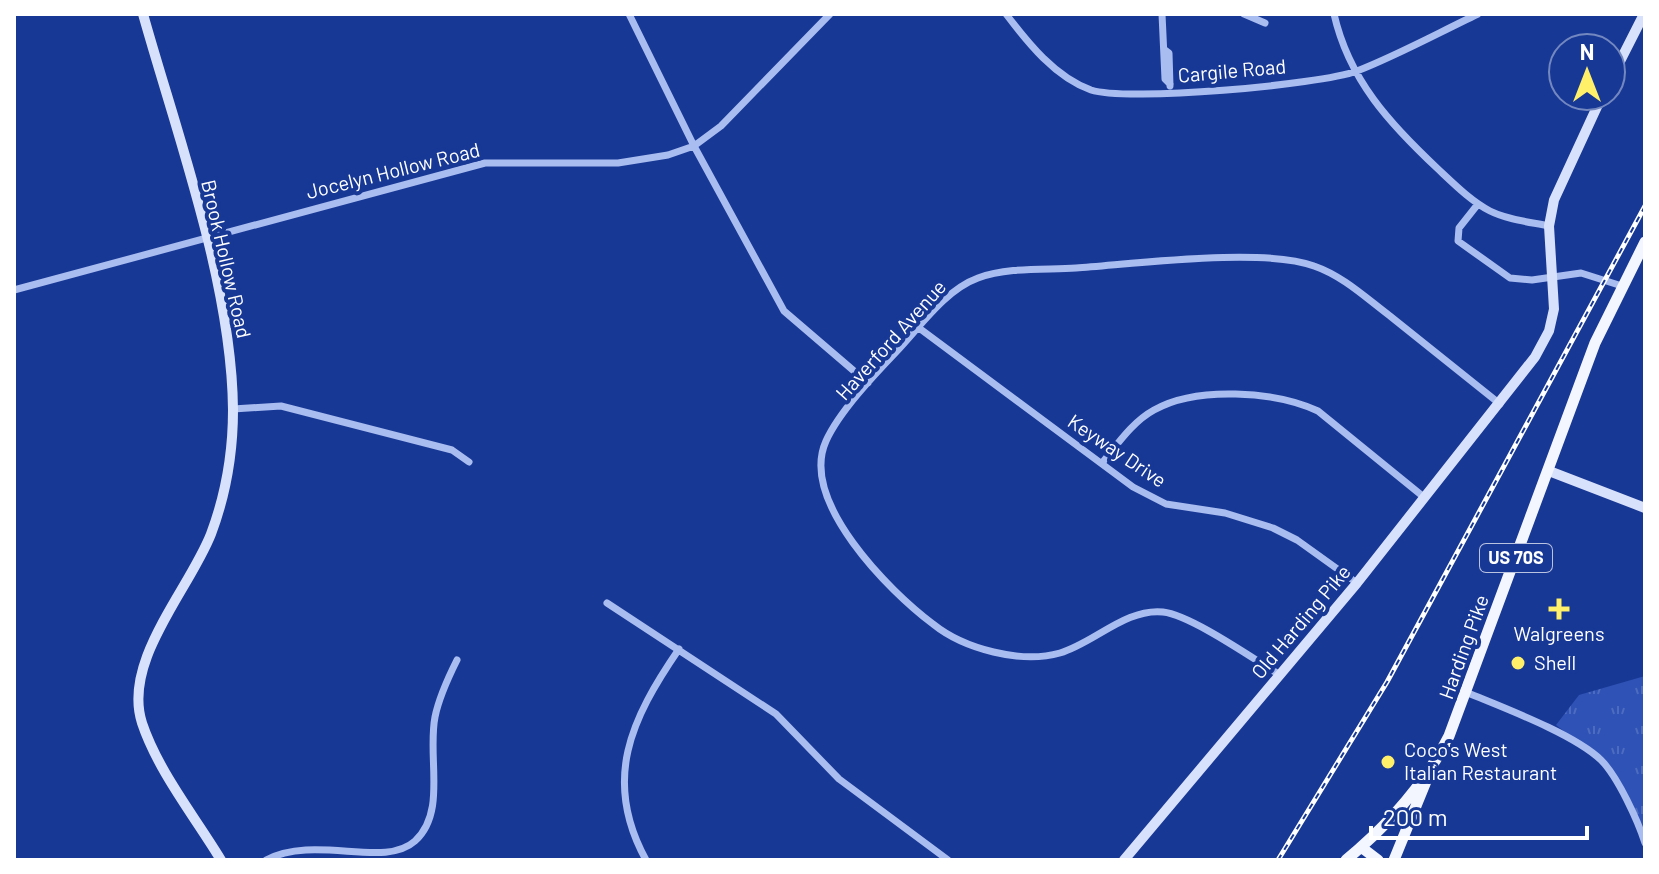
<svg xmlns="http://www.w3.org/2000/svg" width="1659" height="874" viewBox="0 0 1659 874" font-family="Barlow,sans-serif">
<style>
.grass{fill:url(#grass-tufts)}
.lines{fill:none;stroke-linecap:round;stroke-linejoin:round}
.street{stroke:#a9bdf1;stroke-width:7}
.secondary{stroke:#d8e1fb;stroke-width:10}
.primary{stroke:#f3f6ff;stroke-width:11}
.rail-casing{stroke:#fff;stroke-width:5}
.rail{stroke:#183896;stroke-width:2;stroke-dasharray:6;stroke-linecap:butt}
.poi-dot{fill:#ffef69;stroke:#183896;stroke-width:3}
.labels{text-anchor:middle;stroke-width:8;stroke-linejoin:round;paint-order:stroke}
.shield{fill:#183896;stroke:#bac3e0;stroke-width:2}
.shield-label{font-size:18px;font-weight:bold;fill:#fff}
.street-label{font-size:20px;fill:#fff;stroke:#183896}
.poi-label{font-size:20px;fill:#fff;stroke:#183896;text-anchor:start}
</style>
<defs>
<pattern id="grass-tufts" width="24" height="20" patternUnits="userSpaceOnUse" patternTransform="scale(2)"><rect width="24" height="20" fill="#2e52b5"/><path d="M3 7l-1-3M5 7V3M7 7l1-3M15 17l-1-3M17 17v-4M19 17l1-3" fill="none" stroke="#4d6cc0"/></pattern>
</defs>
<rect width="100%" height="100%" fill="#183896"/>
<path class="grass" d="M1645,676V843L1638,823L1602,761L1556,725L1579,695Z"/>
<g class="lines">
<path class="street" d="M629,14L694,146L784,311L868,383
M1006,14C1028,43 1055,77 1091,90C1127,102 1319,85 1357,71C1398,55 1438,33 1478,14
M1162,14L1165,79L1170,84
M1244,14L1265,23
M1334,14C1349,80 1390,124 1438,169C1454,184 1471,201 1490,211C1508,220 1530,222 1549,226
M1165,50L1169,53L1170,86
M1478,204L1459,228L1458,241L1510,278L1532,280L1581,273L1622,286
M14,290L485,163H618L668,155L694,146L721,126L830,14
M919,328L1133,487L1166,504L1225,513L1273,528L1297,540L1357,583
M233,409L281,406L452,450L469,462
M1102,463C1117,445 1132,422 1154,410C1196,386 1275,391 1318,411L1425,498
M607,603L776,714L839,779L948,860
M1280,675C1255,660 1191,615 1163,612C1126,608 1094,643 1060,653C1021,664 964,649 933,624C889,591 799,501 826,441C839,412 874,375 896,352C920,327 945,290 978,278C1008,267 1045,270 1076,268C1134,264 1263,247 1314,266C1343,276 1366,298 1390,316C1426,345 1463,374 1500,404
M1468,693C1504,708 1574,734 1601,760C1618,777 1638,821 1645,843
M266,860C316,834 384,869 415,841C447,812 427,757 435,717C439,697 448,678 457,660
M646,860C602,780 631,719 679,649"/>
<path class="secondary" d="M143,14C177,135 232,284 233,410C233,453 226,494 211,534C189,590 122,661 142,723C158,771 195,817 221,860
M1611,79L1644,14
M1549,471L1645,508
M1124,860L1357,583L1535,357L1549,331L1554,309L1549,226L1554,200L1602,96"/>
<path class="primary" d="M1361,847L1378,860
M1346,860C1387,826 1425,784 1449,736L1595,343L1645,242
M1394,860L1427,779"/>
<g class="rail-casing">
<path id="rail" d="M1278,860L1387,682L1645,206"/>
</g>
<use href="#rail" class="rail"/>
</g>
<g class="poi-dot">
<path d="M1555 597h8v8h8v8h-8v8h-8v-8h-8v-8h8z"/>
<circle cx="1518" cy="663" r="8"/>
<circle cx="1388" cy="762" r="8"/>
</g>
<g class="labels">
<rect class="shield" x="1480" y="544" width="72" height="28" rx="6"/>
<g class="shield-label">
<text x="1516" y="564">US 70S</text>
</g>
<g class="street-label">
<text transform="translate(1232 71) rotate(-5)" y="7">Cargile Road</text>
<text transform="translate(393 171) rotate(-14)" y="7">Jocelyn Hollow Road</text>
<text transform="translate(226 259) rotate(77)" y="7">Brook Hollow Road</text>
<text transform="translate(891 340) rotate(-48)" y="7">Haverford Avenue</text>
<text transform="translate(1117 451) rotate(34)" y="7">Keyway Drive</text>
<text transform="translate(1301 622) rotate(-50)" y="7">Old Harding Pike</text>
<text transform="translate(1464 647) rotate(-70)" y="7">Harding Pike</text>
</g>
<g class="poi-label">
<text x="1559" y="641" text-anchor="middle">Walgreens</text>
<text x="1534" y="670">Shell</text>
<text x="1404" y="757">Coco's West<tspan x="1404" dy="23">Italian Restaurant</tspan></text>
</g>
</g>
<rect width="1659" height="874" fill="none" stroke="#ffffff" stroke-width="32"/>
<g transform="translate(1587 72)"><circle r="38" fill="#183896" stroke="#7488c0" stroke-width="2"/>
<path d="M0-6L14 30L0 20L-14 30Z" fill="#ffef69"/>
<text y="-12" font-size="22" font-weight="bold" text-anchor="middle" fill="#ffffff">N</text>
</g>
<path d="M1371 826v12h216v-12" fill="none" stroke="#ffffff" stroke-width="4"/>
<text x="1383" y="826" font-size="24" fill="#ffffff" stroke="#183896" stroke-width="6" paint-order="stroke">200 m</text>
</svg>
